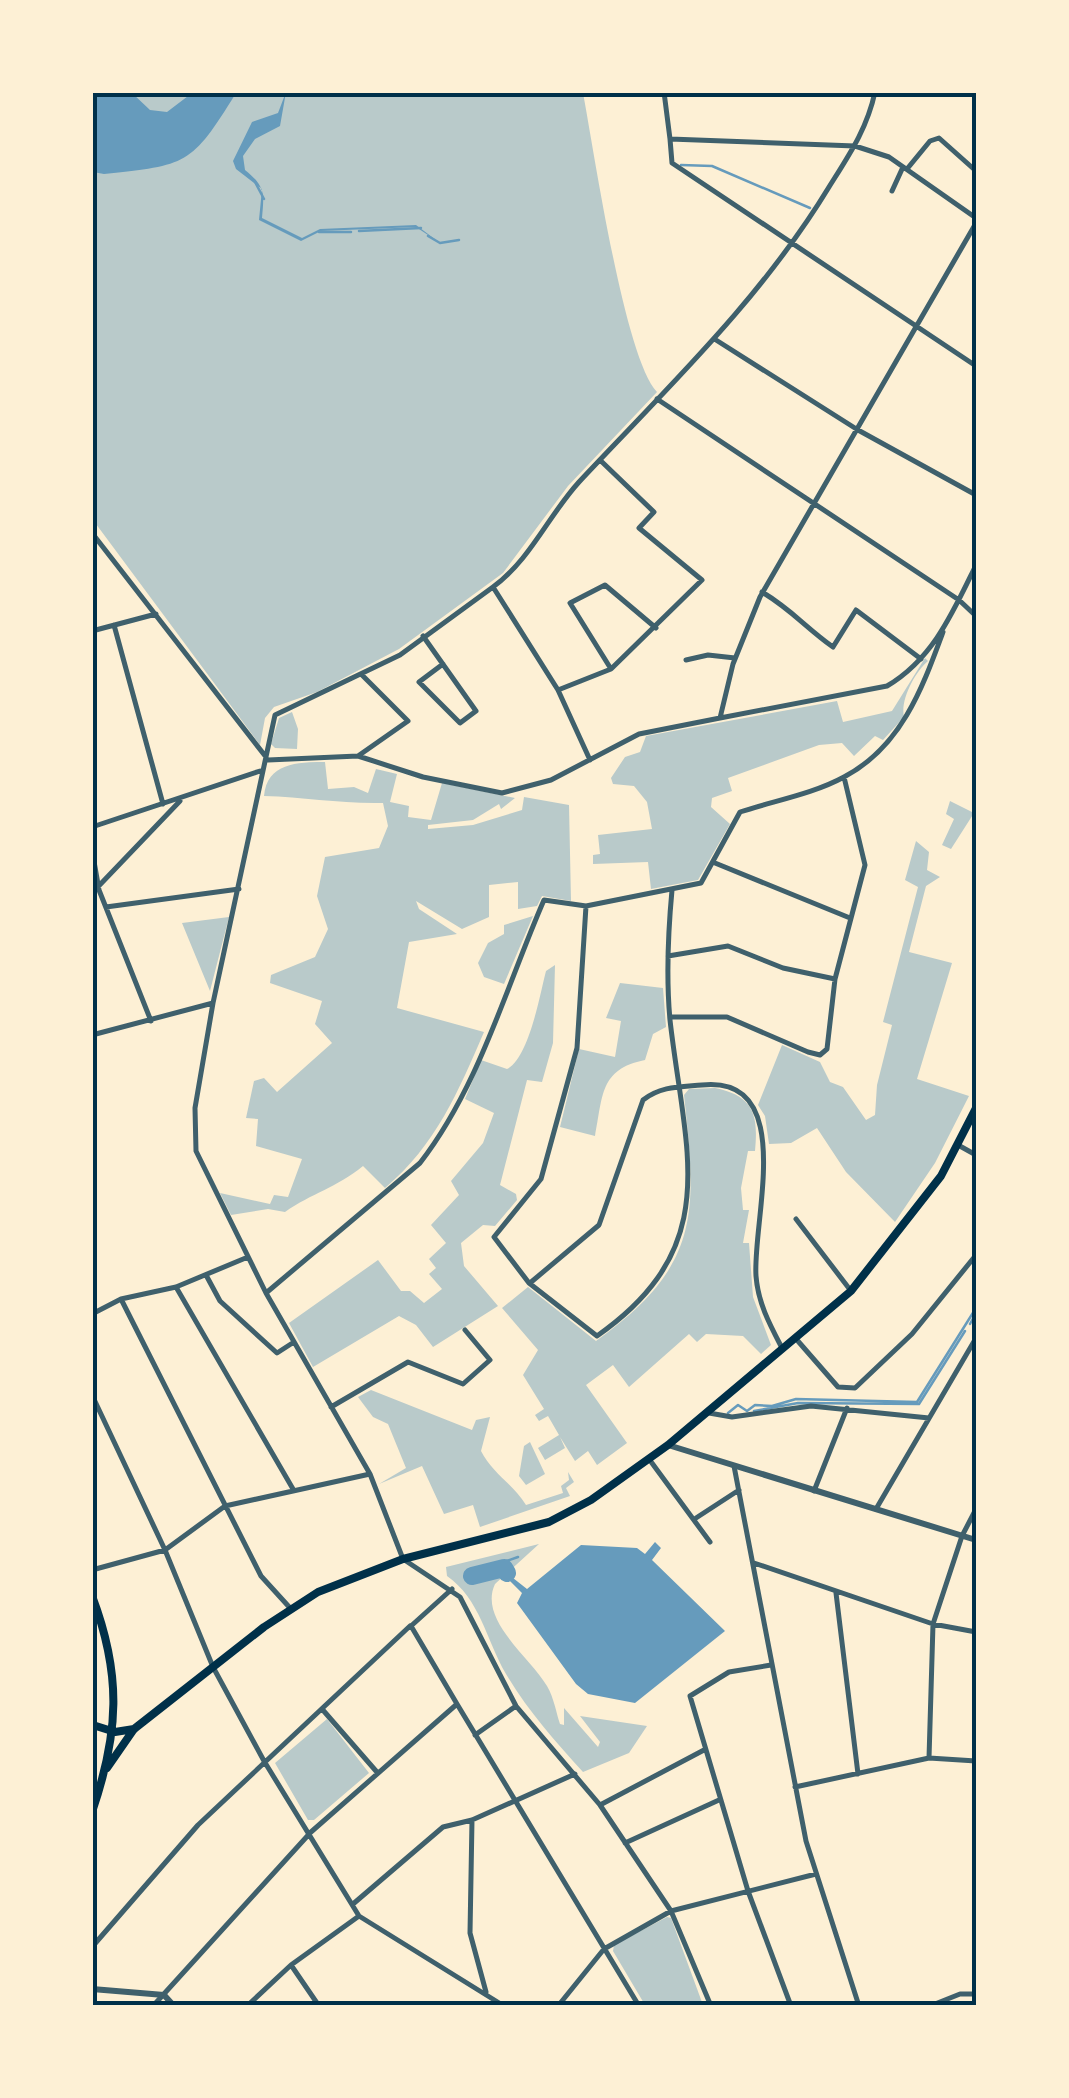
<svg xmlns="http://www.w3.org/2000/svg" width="1069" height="2098" viewBox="0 0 1069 2098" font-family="Jost,sans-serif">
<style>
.green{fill:#b9caca}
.water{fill:#669bbc}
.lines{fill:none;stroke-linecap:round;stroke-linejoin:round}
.stream{stroke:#669bbc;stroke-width:2.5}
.river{stroke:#669bbc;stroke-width:18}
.minor{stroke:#3f606c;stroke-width:5}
.tertiary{stroke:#3f606c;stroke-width:6}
.secondary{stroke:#003049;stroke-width:8}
.neatline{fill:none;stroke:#003049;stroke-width:4}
</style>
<rect width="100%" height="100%" fill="#fdf0d5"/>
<path class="green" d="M92,93H583C594,150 624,357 657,392L568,486L503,573L399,649L317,692L274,707L265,718L260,745L93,520Z
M925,658L928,661C915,672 900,700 904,717L883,740L875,736L854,756L842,743L819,745L728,778L732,791L712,798L711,807L730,824L698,880L651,889L648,862L593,864V855L600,854L598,835L652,829L647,802L634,786L613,784L611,778L625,757L640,752L646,736L837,701L843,722L892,711Z
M292,712L298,729L297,749L275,748L271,744L279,718Z
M325,762L328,789L354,787L368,793L376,769L397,774L390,802L409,806L408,817L431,820L442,783L515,798L501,809L499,804L473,820L428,825V829L473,825L522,810L524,797L569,805L571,901L542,896L537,906L518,909V882L489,885V917L462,929L416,901L419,909L457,934L409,942L397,1008L484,1032C458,1092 436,1145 385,1188L363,1166C336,1188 312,1193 285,1212L268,1209L231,1215L220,1193L270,1204L274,1195L288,1197L302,1159L256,1146L258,1119L246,1118L254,1081L264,1078L277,1092L332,1043L315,1024L322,1001L270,983L271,975L315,957L328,929L317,896L325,857L379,848L388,826L383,803C341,804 305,797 264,796C267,763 297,762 325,762Z
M950,801L974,813L951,849L942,845L954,819L946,814Z
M916,841L929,852L927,870L940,877L926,886L909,952L952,963L917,1079L969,1096L935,1163L895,1222L846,1172L817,1128L791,1143L769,1144L765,1116L758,1105L782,1045L820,1062L830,1082L843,1087L866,1120L875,1115L877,1085L892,1025L883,1022L918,887L905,880Z
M533,916L504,984L484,977L478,963L488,943L504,934V925Z
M229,917L210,991L182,923Z
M555,965L553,1043L542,1082L527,1080L500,1185L516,1194L517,1200L495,1226L483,1225L461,1243L464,1266L498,1306L433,1347L416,1325L399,1316L313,1367L289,1323L378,1260L401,1291H410L424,1303L442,1289L429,1274L436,1268L429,1259L446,1243L431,1225L459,1195L451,1181L483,1143L494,1113L465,1099L481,1060L507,1069C529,1058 540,994 546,971Z
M620,983L663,988L666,1027L653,1034L645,1060C599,1069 603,1097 595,1136L560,1127L579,1049L615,1057L621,1021L606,1018Z
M715,1088C756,1096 758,1118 755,1151H748L741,1188L743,1210H749L743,1243H749L753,1297L771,1345L761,1354L743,1336L706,1334L697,1342L689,1334L629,1387L613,1365L586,1385L627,1443L597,1465L588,1451L575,1461L560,1437L565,1448L545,1460L538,1448L559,1435L548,1416L539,1421L535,1415L544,1409L523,1375L538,1350L502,1308L528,1287L596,1341C701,1266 697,1214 684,1095L689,1089Z
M371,1390L472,1430L476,1420L490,1417L481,1451C492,1473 514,1485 526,1505L563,1493L561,1486L569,1480L568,1472L574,1482L566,1488L570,1496L480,1527L473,1505L444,1514L422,1466L379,1484L406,1468L388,1424L373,1417L358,1397Z
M530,1442L545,1474L526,1485L519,1476L524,1446Z
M539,1544L495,1584C478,1620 531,1658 547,1686C554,1698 556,1712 560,1724L564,1725V1708L598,1747L600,1742L580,1716L647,1726L629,1753L583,1772C554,1740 528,1711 506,1674C486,1639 480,1599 447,1576L446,1567Z
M327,1719L369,1773L314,1820H308L275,1763Z
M667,1917L671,1918L703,2005H645L613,1951L614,1945Z"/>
<path class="water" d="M286,92L280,126L255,139L243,156L245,170C266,187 264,194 262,218L302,238L320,229L416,225L440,243L416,227L321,231L301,241L259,220L262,189L236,169L233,161L252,122L278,113Z
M92,93H132L150,110L167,112L192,93H236C191,166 187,165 104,174L93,172Z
M655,1542L661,1548L652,1560L725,1631L635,1703L588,1694L576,1684L517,1603L522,1593L510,1581L513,1578L527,1589L581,1545L637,1548L645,1554Z"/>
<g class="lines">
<path class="stream" d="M681,165L712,166L810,208
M254,180L264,199
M359,231L421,228
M319,232H351
M428,236L440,243L459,240
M970,1324L976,1313
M754,1411L798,1403L919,1404L965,1331
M728,1413L738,1405L747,1411L755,1405L772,1406L796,1399L917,1402L976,1308
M495,1565L518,1557"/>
<path class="river" d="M472,1576L504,1568L507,1573"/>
<path class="minor" d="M664,92L670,139L855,146L889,157L976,218
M670,139L672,163L976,366
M907,169L930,141L939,138L976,171
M892,191L903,167
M976,223L760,597L733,664L720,718L887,686C933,659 953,612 976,565
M716,340L858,430L976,495
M657,399L959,600L976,616
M92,533L266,757
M493,587C531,559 548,516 579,482C668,387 761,299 829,187C849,155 867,129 875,92
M762,592C792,610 805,627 833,647L856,610L921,659
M114,625L163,804
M92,631L156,614
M423,636L476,711L460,723L419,682L443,664
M686,660L708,655L735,658
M611,669L570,603L605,585L656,628
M558,690L611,669L702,580L639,528L654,512L601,461
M358,756L408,721L362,675
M268,760L358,756L423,777L502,793L551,780L639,734L720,718
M590,760L558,690L493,587L400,655L275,715L213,1003L195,1108L196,1151L266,1293L370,1474L403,1559L460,1597L516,1706L600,1805L671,1911L711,2006
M92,827L260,771
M92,850L99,890L151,1021
M715,863L850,918
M92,893L180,801
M586,906L577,1048L541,1179L494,1237L529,1283L597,1336C725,1246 685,1153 670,1020C666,977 668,933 672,890
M106,907L239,889
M668,956L728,946L783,968L835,979
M670,1017H727L808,1052L820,1055L827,1049L835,979L865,865L844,777
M92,1035L213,1003
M958,1145L976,1155
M796,1219L851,1291
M206,1275L220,1301L277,1353L294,1342
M530,1283L599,1225L643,1100C661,1086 680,1087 702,1085C798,1075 752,1221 756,1276C758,1303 770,1325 782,1348
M176,1287L293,1489
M266,1293L420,1163C479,1087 506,987 544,900L586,906L701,883L740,812C773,801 813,794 844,777C901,747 922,689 943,632
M121,1299L261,1576L291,1609
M92,1314L121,1299L176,1287L248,1257
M797,1340L838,1387L855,1388L912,1334L976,1255
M92,1395L165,1550L213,1667L264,1761L359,1916L504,2006
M331,1407L408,1362L463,1384L490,1360L465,1330
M709,1413L732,1417L811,1406L929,1418
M649,1459L710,1542
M734,1466L806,1841L859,2006
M814,1491L847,1408
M876,1509L976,1338
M696,1518L739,1490
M754,1563L933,1624L976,1632
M92,1570L165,1550L225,1506L370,1474
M836,1593L858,1774
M771,1665L729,1672L690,1696L748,1891L791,2006
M457,1704L639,2006
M322,1709L376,1771
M475,1735L516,1706
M929,1758L933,1624L962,1536L976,1509
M795,1787L929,1758L976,1761
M600,1805L704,1750
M472,1820L470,1933L486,1992
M625,1843L719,1800
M353,1904L443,1827L472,1820L575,1774
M92,1947L198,1825L410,1626
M291,1965L319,2006
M153,2006L311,1832L457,1704L411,1626L452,1589
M247,2006L291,1965L359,1916
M558,2006L604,1949L671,1911L816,1874
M930,2006L960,1994H976"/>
<path class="tertiary" d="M668,1445L976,1540
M92,1989L164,1995L174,2006"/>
<path class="secondary" d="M92,1596C122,1675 119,1733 92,1812
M92,1657V1763
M96,1726L115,1732L134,1729
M107,1768L134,1729L264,1627L318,1592L403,1559L549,1522L591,1500L668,1445L851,1291L941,1176L976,1108"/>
</g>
<rect width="1069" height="2098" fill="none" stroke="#fdf0d5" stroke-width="190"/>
<rect x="95" y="95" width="879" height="1908" class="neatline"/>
</svg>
